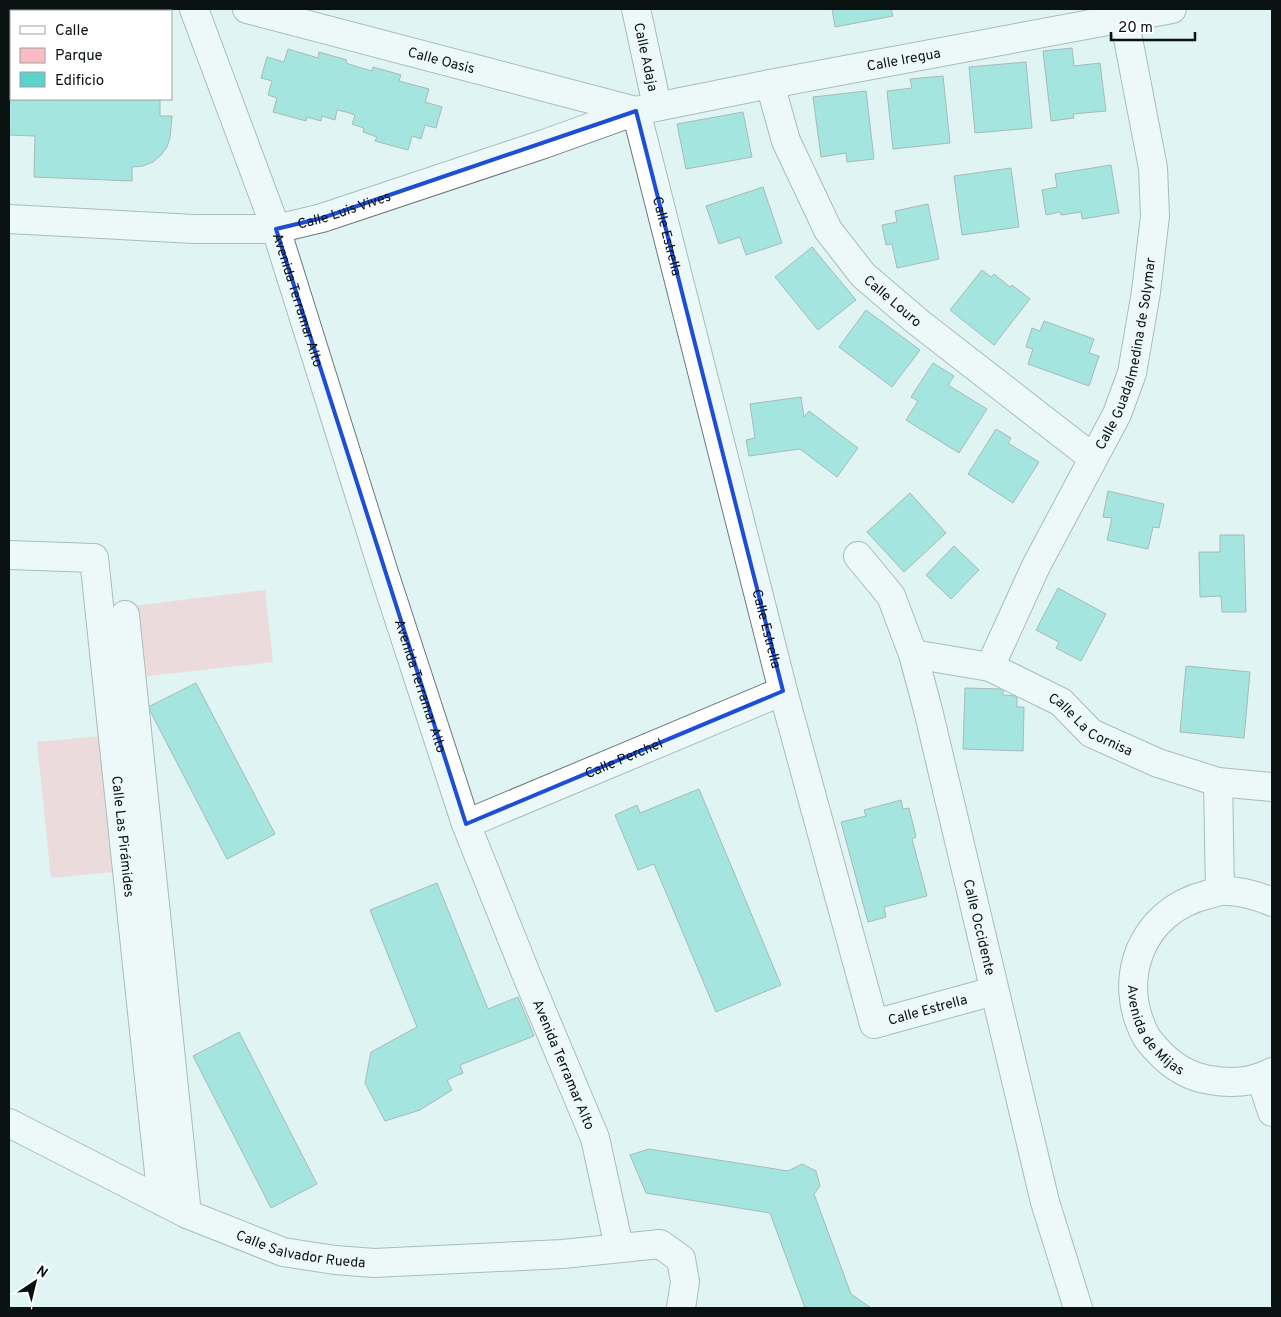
<svg xmlns="http://www.w3.org/2000/svg" width="1281" height="1317" viewBox="0 0 1281 1317" font-family="Overpass,sans-serif">
<style>
.green{fill:#fbbdc3}
.building{fill:#5dd2cb;stroke:#627573}
.lines{fill:none;stroke-linecap:round;stroke-linejoin:round}
.minor-casing{stroke:#687b79;stroke-width:30}
.minor{stroke:#fff;stroke-width:28}
.marked{fill:none;stroke:#1d4ed8;stroke-width:4;stroke-linejoin:round}
.labels{text-anchor:middle;stroke-width:4.5;stroke-linejoin:round;paint-order:stroke}
.street-label{font-size:14px;fill:#0a1111;stroke:#fff}
</style>
<rect width="100%" height="100%" fill="#dff4f3"/>
<path class="green" d="M265,590L273,662L140,677L132,606Z
M101,736L114,872L51,878L37,742Z"/>
<path class="building" d="M832,9H891L893,16L835,27Z
M1072,48L1074,66L1100,63L1106,111L1073,114L1074,118L1051,121L1043,51Z
M288,49L318,58L319,52L347,60L346,63L358,67L372,71L373,67L401,75L399,81L429,89L425,102L442,107L436,128L425,125L421,139L412,136L408,150L375,141L377,137L363,132L364,128L352,124L355,115L346,112L337,110L335,120L322,116L321,121L307,117L306,121L273,112L277,98L268,95L272,81L261,78L267,57L284,62Z
M1026,62L1032,128L975,133L969,67Z
M9,72H11V99H160V116H172L170,138L167,147L161,155L153,162L143,166L132,167V181L34,177L35,136L9,135Z
M943,76L950,143L893,149L887,91L912,88L910,79Z
M866,91L874,159L847,162L846,153L821,157L813,97Z
M743,112L752,157L686,169L677,124Z
M1111,165L1119,213L1082,219L1081,212L1061,215L1060,212L1046,215L1042,190L1057,187L1055,174Z
M1011,168L1019,227L962,235L954,176Z
M763,187L782,243L746,255L740,237L719,244L706,206Z
M928,204L939,259L897,268L892,244L886,245L882,225L897,222L895,211Z
M812,247L856,300L818,330L775,277Z
M982,270L991,277L994,274L1010,287L1012,285L1030,299L994,345L950,310Z
M866,310L920,350L892,387L839,347Z
M1044,321L1094,339L1089,353L1099,356L1089,386L1028,364L1033,349L1026,347L1032,328L1040,331Z
M933,363L954,376L948,385L987,409L959,453L906,420L918,401L911,397Z
M801,397L804,417L809,411L858,448L837,477L800,449L749,456L746,440L755,438L750,404Z
M996,429L1011,438L1008,443L1039,462L1013,503L968,474Z
M1108,491L1164,504L1159,528L1153,527L1148,549L1107,540L1112,518L1103,517Z
M910,493L946,533L904,572L867,532Z
M1220,535H1244L1246,612H1222L1221,596L1200,597L1199,552H1220Z
M954,546L979,570L951,599L926,575Z
M1058,588L1106,614L1081,661L1056,648L1059,642L1036,630Z
M1186,666L1250,672L1244,738L1180,732Z
M196,683L275,834L227,859L148,707Z
M965,688L1003,689V695L1017,696V707H1024L1023,751L963,749Z
M699,789L781,985L716,1012L654,864L638,870L615,815L637,805L640,813Z
M901,800L903,809L909,808L916,837L912,839L927,896L884,907L886,917L868,922L841,822L866,816L864,810Z
M437,883L488,1009L518,997L534,1036L460,1065L463,1073L447,1080L452,1090L420,1110L385,1121L365,1083L371,1052L417,1027L370,910Z
M239,1032L317,1184L271,1208L193,1056Z
M649,1149L788,1171L802,1164L816,1171L820,1186L814,1194L851,1294L871,1308H805L770,1213L646,1193L630,1155Z"/>
<g class="lines">
<g class="minor-casing">
<g id="minor">
<path id="s1" d="M194,9L276,229L384,573L466,824L527,976L595,1138L619,1247"/>
<path id="s2" d="M247,9L636,111"/>
<path id="s3" d="M636,9L657,106"/>
<path id="s4" d="M770,84L786,141L828,230L863,275L918,322L1093,458"/>
<path id="s5" d="M636,111L783,691L874,1024L994,991"/>
<path id="s6" d="M9,219L194,229H276L322,218L544,144L636,111L770,84L1172,9"/>
<path id="s7" d="M9,555L94,558L162,1201"/>
<path id="s8" d="M858,556L891,596L913,654L928,710L1045,1202L1078,1308"/>
<path d="M125,615L187,1214"/>
<path id="s9" d="M913,654L990,667L1061,702L1091,733L1158,763L1218,782L1272,787"/>
<path id="s10" d="M990,667L1036,566L1117,414L1132,373L1146,292L1155,216L1153,168L1124,18L1108,9"/>
<path d="M1218,782L1220,891"/>
<path id="s11" d="M466,824L783,691"/>
<path id="s12" d="M1272,902C1256,895 1239,890 1221,891C1216,892 1211,894 1206,895C1142,911 1115,979 1146,1036C1149,1042 1154,1046 1158,1051C1172,1066 1189,1077 1210,1080C1232,1084 1252,1083 1272,1072"/>
<path d="M1261,1078L1272,1112"/>
<path id="s13" d="M9,1123L187,1214L283,1252L335,1260L374,1263L563,1254L660,1244L681,1259L685,1282L681,1308"/>
</g>
</g>
<use href="#minor" class="minor"/>
</g>
<path d="M0 0H1281V1317H0ZM636,111L783,691L466,824L276,229L322,218Z" fill="#dff4f3" fill-opacity=".55" fill-rule="evenodd"/>
<path class="marked" d="M636,111L783,691L466,824L276,229L322,218Z"/>
<g class="labels">
<g class="street-label">
<text dy="5" stroke="none"><textPath href="#s3" startOffset="49">Calle Adaja</textPath></text>
<text dy="5" stroke="none"><textPath href="#s6" startOffset="919">Calle Iregua</textPath></text>
<text dy="5" stroke="none"><textPath href="#s2" startOffset="201">Calle Oasis</textPath></text>
<text dy="5" stroke="none"><textPath href="#s6" startOffset="338">Calle Luis Vives</textPath></text>
<text dy="5" stroke="none"><textPath href="#s5" startOffset="129">Calle Estrella</textPath></text>
<text dy="5" stroke="none"><textPath href="#s1" startOffset="309">Avenida Terramar Alto</textPath></text>
<text dy="5" stroke="none"><textPath href="#s4" startOffset="254">Calle Louro</textPath></text>
<text dy="5" stroke="none"><textPath href="#s10" startOffset="344">Calle Guadalmedina de Solymar</textPath></text>
<text dy="5" stroke="none"><textPath href="#s5" startOffset="534">Calle Estrella</textPath></text>
<text dy="5" stroke="none"><textPath href="#s1" startOffset="714">Avenida Terramar Alto</textPath></text>
<text dy="5" stroke="none"><textPath href="#s9" startOffset="195">Calle La Cornisa</textPath></text>
<text dy="5" stroke="none"><textPath href="#s11" startOffset="171">Calle Perchel</textPath></text>
<text dy="5" stroke="none"><textPath href="#s7" startOffset="365">Calle Las Pirámides</textPath></text>
<text dy="5" stroke="none"><textPath href="#s8" startOffset="395">Calle Occidente</textPath></text>
<text dy="5" stroke="none"><textPath href="#s5" startOffset="999">Calle Estrella</textPath></text>
<text dy="5" stroke="none"><textPath href="#s12" startOffset="245">Avenida de Mijas</textPath></text>
<text dy="5" stroke="none"><textPath href="#s1" startOffset="1119">Avenida Terramar Alto</textPath></text>
<text dy="5" stroke="none"><textPath href="#s13" startOffset="320">Calle Salvador Rueda</textPath></text>
</g>
</g>
<rect width="1281" height="1317" fill="none" stroke="#0a1111" stroke-width="20"/>
<rect x="10" y="10" width="162" height="90" fill="#ffffff" stroke="#9da0a0"/>
<rect x="20" y="26" width="25" height="8" fill="#ffffff" stroke="#9da0a0"/>
<text x="55" y="35" font-size="15" fill="#0a1111">Calle</text>
<rect x="20" y="48" width="25" height="15" fill="#fbbdc3" stroke="#9da0a0"/>
<text x="55" y="60" font-size="15" fill="#0a1111">Parque</text>
<rect x="20" y="72" width="25" height="15" fill="#5dd2cb" stroke="#9da0a0"/>
<text x="55" y="85" font-size="15" fill="#0a1111">Edificio</text>
<g transform="translate(35 1282) rotate(35)" stroke="#ffffff" stroke-width="4" paint-order="stroke">
<path d="M0-4L9 19L0 12L-9 19Z" fill="#0a1111"/>
<text y="-8" font-size="14" font-weight="bold" text-anchor="middle" fill="#0a1111">N</text>
</g>
<path d="M1111 32v8h84v-8" fill="none" stroke="#0a1111" stroke-width="2.5"/>
<text x="1118" y="32" font-size="15" fill="#0a1111" stroke="#ffffff" stroke-width="4" paint-order="stroke">20 m</text>
</svg>
